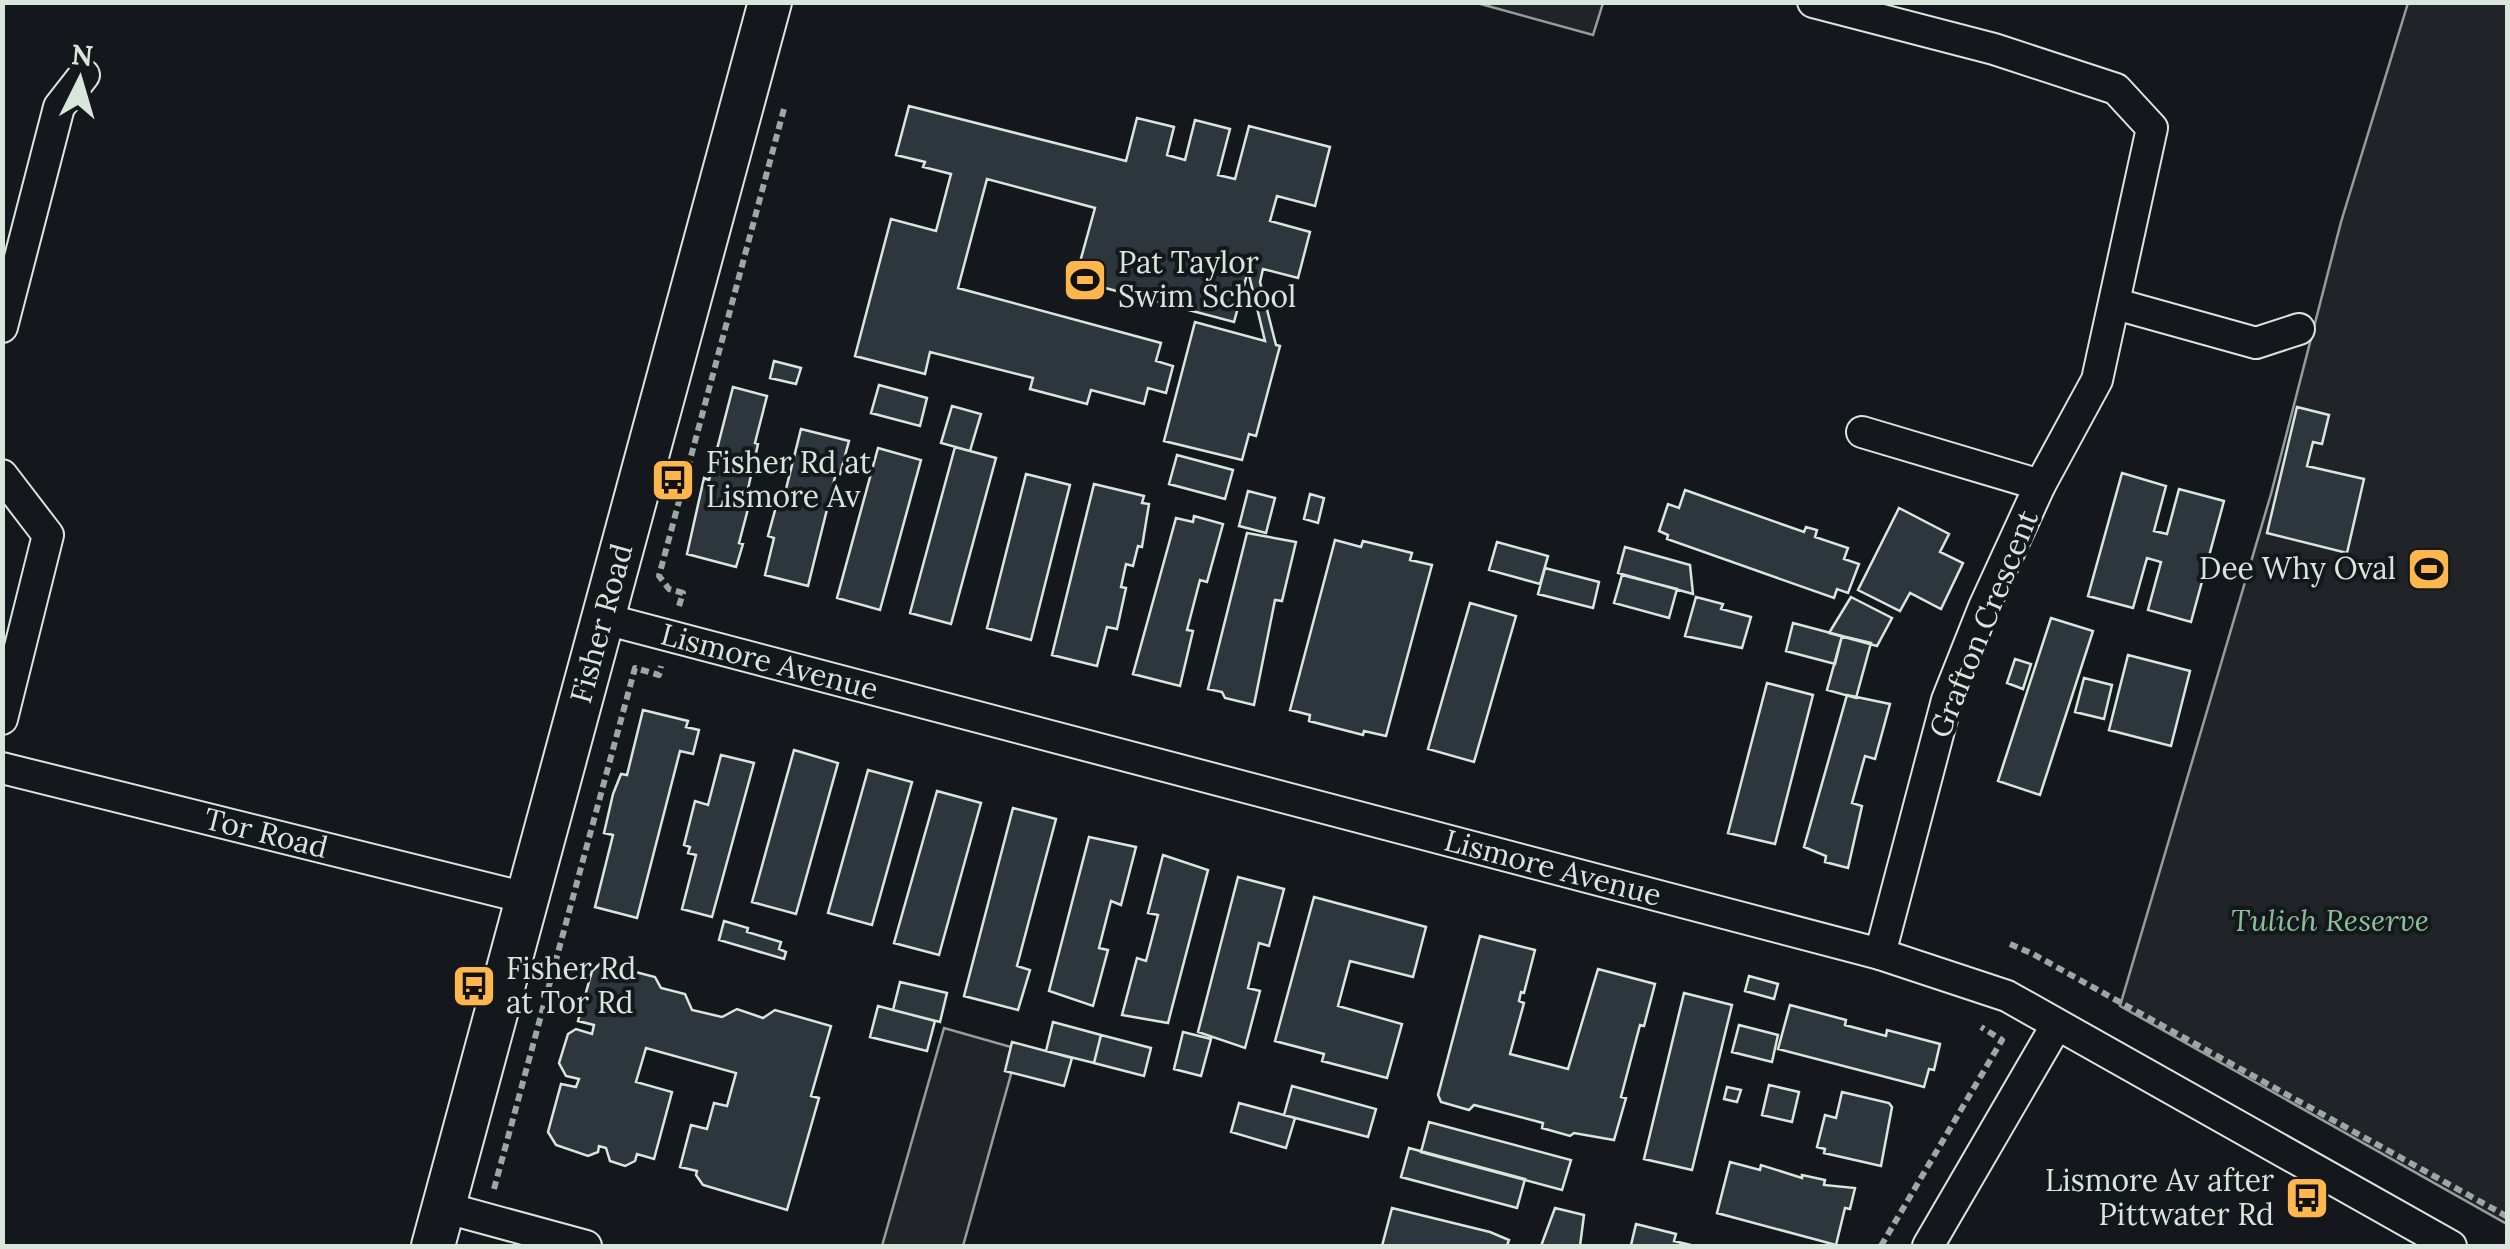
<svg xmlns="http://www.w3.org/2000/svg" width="2510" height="1249" viewBox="0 0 2510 1249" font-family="Lora,serif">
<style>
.green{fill:#202428;stroke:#939e99;stroke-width:2.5}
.building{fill:#2c363c;stroke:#d8e6dc;stroke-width:2.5}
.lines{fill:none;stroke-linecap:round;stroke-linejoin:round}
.minor-casing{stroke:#d8e6dc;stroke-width:34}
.secondary-casing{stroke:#d8e6dc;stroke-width:46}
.path{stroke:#9da8a2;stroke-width:6;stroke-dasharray:8 5;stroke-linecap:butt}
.minor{stroke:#14181c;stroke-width:30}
.secondary{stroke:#14181c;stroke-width:42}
.labels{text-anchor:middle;stroke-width:8;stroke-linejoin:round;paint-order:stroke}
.poi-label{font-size:30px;fill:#d8e6dc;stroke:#14181c;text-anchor:start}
.street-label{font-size:30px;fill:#d8e6dc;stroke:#14181c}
.park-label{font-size:30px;font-style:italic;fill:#8ac095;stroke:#14181c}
</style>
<rect width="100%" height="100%" fill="#14181c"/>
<path class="green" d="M1477,3L1602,2L1603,3L1593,35Z
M2408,3H2507V1224L2120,1006L2271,494L2341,222Z
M944,1028L1018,1049L963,1246H882Z"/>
<path class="building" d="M909,106L1126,161L1137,118L1174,127L1167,155L1185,160L1195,120L1230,129L1218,175L1235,179L1249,126L1330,147L1315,206L1277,196L1270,221L1310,232L1298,278L1263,269L1260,282L1276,345L1280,346L1256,436L1249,434L1242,460L1164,441L1195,322L1265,341L1248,271L1234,322L1075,280L1095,208L987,179L958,288L1161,343L1156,361L1173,366L1166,393L1148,388L1144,404L1091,390L1087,404L1030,389L1033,378L930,352L925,374L855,356L891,219L936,231L951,174L923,167L925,162L896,155Z
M774,361L801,368L796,384L770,378Z
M879,385L927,398L920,426L871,413Z
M733,387L767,396L755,443L758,444L748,489L753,490L739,543L743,544L736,567L687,554L704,478L709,480Z
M952,406L981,414L970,451L941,443Z
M2297,407L2329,415L2322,444L2313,442L2307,466L2364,479L2347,553L2267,533Z
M801,429L849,441L840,474L836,473L808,586L765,575L774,538L768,536L777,503L782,505Z
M955,447L996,458L951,624L910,613Z
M878,448L921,460L880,610L837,598Z
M1177,455L1233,470L1225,499L1169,484Z
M2122,473L2166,486L2154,531L2167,534L2179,489L2224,501L2191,622L2148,610L2161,562L2147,558L2133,608L2088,596Z
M1026,474L1070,485L1031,640L987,628Z
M1094,484L1144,496L1142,503L1149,504L1142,547L1138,546L1133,566L1126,564L1121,587L1126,588L1117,629L1107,627L1097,666L1052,655Z
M1685,490L1804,532L1806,527L1817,530L1815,537L1848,548L1844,559L1859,564L1848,593L1837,589L1834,598L1667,539L1668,535L1659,531L1668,504L1679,508Z
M1248,491L1275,498L1266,533L1239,526Z
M1310,494L1324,498L1318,523L1304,519Z
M1899,508L1949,534L1940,552L1963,563L1941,609L1910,593L1900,611L1858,590Z
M1194,516L1223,524L1207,582L1200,580L1187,630L1193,631L1180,686L1133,674L1176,518L1193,522Z
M1247,533L1296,542L1282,601L1275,600L1254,705L1225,698L1222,692L1208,689Z
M1335,540L1361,547L1363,541L1412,553L1410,560L1432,565L1386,736L1364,731L1363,735L1309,721L1310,715L1290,710Z
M1497,542L1548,556L1540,584L1489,570Z
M1625,547L1690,565L1693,594L1618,573Z
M1545,568L1599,582L1593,608L1538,594Z
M1622,575L1677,589L1669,618L1614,603Z
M1696,597L1723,604L1721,609L1751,617L1742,648L1685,636Z
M1851,597L1892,618L1877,646L1829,633Z
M1470,603L1516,616L1474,762L1428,749Z
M2051,618L2093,631L2040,795L1998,781Z
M1793,623L1842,636L1835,664L1786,651Z
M1842,636L1871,643L1856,698L1827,690Z
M2128,655L2190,671L2171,746L2109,730Z
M2015,659L2031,664L2023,689L2007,683Z
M2084,678L2112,685L2104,719L2075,712Z
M1767,683L1813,695L1775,844L1728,833Z
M1847,695L1890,704L1875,759L1865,756L1852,803L1862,806L1848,868L1825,862L1826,856L1804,847Z
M643,710L688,721L686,727L699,730L693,754L680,751L637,918L595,907L613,835L604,833L613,794L621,774L627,775Z
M794,750L838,763L796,914L752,902Z
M721,755L754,763L712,917L682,909L696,855L688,853L690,847L684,845L695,801L708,805Z
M868,770L912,782L872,925L828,913Z
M937,791L981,803L939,955L894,943Z
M1013,808L1056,819L1017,966L1030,970L1018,1010L964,996Z
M1089,837L1136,847L1121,905L1111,901L1099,948L1108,950L1093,1006L1049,991Z
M1163,855L1208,870L1168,1023L1122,1015L1137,958L1146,961L1158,915L1148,913Z
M1238,877L1284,889L1269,946L1259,943L1248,988L1260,991L1245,1048L1198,1032Z
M1314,897L1426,927L1413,977L1350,961L1338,1006L1402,1024L1387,1078L1322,1061L1324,1054L1275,1041Z
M724,921L748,928L747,932L781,942L779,949L786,952L784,959L719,940Z
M1480,936L1535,950L1524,993L1521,992L1519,1001L1524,1003L1510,1054L1568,1069L1598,969L1655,984L1644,1026L1640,1025L1621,1097L1626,1098L1614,1140L1574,1133L1570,1136L1542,1128L1543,1123L1474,1105L1469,1110L1441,1102L1438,1095Z
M601,963L655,977L661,988L685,994L692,1010L722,1017L737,1009L763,1018L775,1010L831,1026L811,1096L819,1098L787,1210L703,1185L696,1175L697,1171L680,1167L691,1125L707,1129L714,1103L727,1106L736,1073L646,1048L636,1082L672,1092L654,1159L637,1154L635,1161L625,1166L610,1161L606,1148L599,1146L598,1152L588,1156L556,1145L548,1132L561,1084L576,1087L579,1079L566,1076L559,1063L568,1034L576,1029L592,1034L594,1025L578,1021L592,971Z
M1749,976L1778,984L1774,999L1745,991Z
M900,982L947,993L940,1022L893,1010Z
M1684,993L1732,1005L1692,1170L1644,1159Z
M1790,1005L1846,1020L1845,1025L1886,1036L1887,1030L1940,1044L1934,1070L1929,1069L1924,1087L1778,1049Z
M878,1006L935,1021L927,1051L870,1037Z
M1053,1022L1101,1035L1094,1063L1046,1051Z
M1739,1025L1778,1035L1772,1062L1732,1052Z
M1183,1032L1211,1039L1201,1076L1174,1069Z
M1101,1035L1151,1048L1144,1076L1094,1063Z
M1012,1042L1072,1058L1064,1086L1005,1071Z
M1769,1085L1799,1092L1792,1122L1762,1115Z
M1292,1086L1376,1109L1368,1137L1284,1115Z
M1727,1087L1741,1090L1737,1102L1724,1099Z
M1842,1092L1889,1103L1892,1107L1881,1166L1824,1153L1825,1149L1817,1147L1825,1115L1836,1118Z
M1239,1103L1295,1118L1286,1148L1231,1132Z
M1429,1122L1571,1160L1562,1190L1421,1152Z
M1409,1148L1525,1179L1517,1208L1401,1177Z
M1730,1162L1760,1170L1761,1165L1802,1178V1175L1825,1180L1824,1185L1855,1188L1850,1209L1845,1208L1836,1245L1717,1213Z
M1392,1208L1490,1232L1509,1240L1507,1246H1382Z
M1555,1208L1584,1215L1580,1246H1541Z
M1636,1224L1676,1234L1674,1241L1695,1246H1626L1631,1245Z"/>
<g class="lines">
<g class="minor-casing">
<g id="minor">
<path d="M1813,2L1994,49L2116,89L2152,128L2097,380L2040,485L1984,607L1947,700L1880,954"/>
<path d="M2116,304L2256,343L2299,329"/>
<path d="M2,327L59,107L84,75"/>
<path d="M1862,432L2040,485"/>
<path d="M2,475L48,535L2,719"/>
<path id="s1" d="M605,619L1880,954L2007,996L2451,1246"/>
<path id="s2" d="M2,768L530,899"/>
<path d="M443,1207L586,1246"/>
<path d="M1928,1246L2056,1026"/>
</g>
</g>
<g class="secondary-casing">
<g id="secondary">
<path id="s3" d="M433,1246L770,2"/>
</g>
</g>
<path class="path" d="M679,606L683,593L669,589L659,576L785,105
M2010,944L2033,954L2508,1217
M494,1189L635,668L659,675L661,666
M1881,1246L2002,1040L1981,1027"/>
<use href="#minor" class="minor"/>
<use href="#secondary" class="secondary"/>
</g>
<defs>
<g id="stadium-square" transform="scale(2.25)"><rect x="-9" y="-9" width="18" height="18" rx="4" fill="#ffb74d" stroke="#14181c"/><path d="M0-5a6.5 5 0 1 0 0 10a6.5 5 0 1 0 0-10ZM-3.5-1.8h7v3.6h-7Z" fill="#111"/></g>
<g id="bus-square" transform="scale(2.25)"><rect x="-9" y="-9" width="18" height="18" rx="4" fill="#ffb74d" stroke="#14181c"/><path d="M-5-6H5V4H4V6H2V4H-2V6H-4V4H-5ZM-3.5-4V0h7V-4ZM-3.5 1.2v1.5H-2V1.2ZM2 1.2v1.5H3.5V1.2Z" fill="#111"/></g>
</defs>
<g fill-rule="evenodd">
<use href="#stadium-square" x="1085" y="280"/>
<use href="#bus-square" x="673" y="480"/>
<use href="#stadium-square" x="2429" y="569"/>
<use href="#bus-square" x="474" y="986"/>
<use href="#bus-square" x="2307" y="1198"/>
</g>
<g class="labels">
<g class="poi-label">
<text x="1118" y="273">Pat Taylor<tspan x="1118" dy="34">Swim School</tspan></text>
<text x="706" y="473">Fisher Rd at<tspan x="706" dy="34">Lismore Av</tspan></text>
<text x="2396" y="579" text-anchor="end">Dee Why Oval</text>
<text x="506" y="979">Fisher Rd<tspan x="506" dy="34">at Tor Rd</tspan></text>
<text x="2274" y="1191" text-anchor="end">Lismore Av after<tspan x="2274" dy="34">Pittwater Rd</tspan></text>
</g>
<g class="street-label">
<text transform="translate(1984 624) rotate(-68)" y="10">Grafton Crescent</text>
<text dy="10" stroke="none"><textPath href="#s3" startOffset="645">Fisher Road</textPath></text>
<text dy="10" stroke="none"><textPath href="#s1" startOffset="170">Lismore Avenue</textPath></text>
<text dy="10" stroke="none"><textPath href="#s2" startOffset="272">Tor Road</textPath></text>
<text dy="10" stroke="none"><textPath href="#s1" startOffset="980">Lismore Avenue</textPath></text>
</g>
<g class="park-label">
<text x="2330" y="931">Tulich Reserve</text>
</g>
</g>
<rect width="2510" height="1249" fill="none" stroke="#d8e6dc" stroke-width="10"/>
<g transform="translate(80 80) rotate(5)" stroke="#14181c" stroke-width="8" paint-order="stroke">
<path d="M0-8L18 38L0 25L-18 38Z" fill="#d8e6dc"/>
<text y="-15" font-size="28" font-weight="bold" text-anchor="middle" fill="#d8e6dc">N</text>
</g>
</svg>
